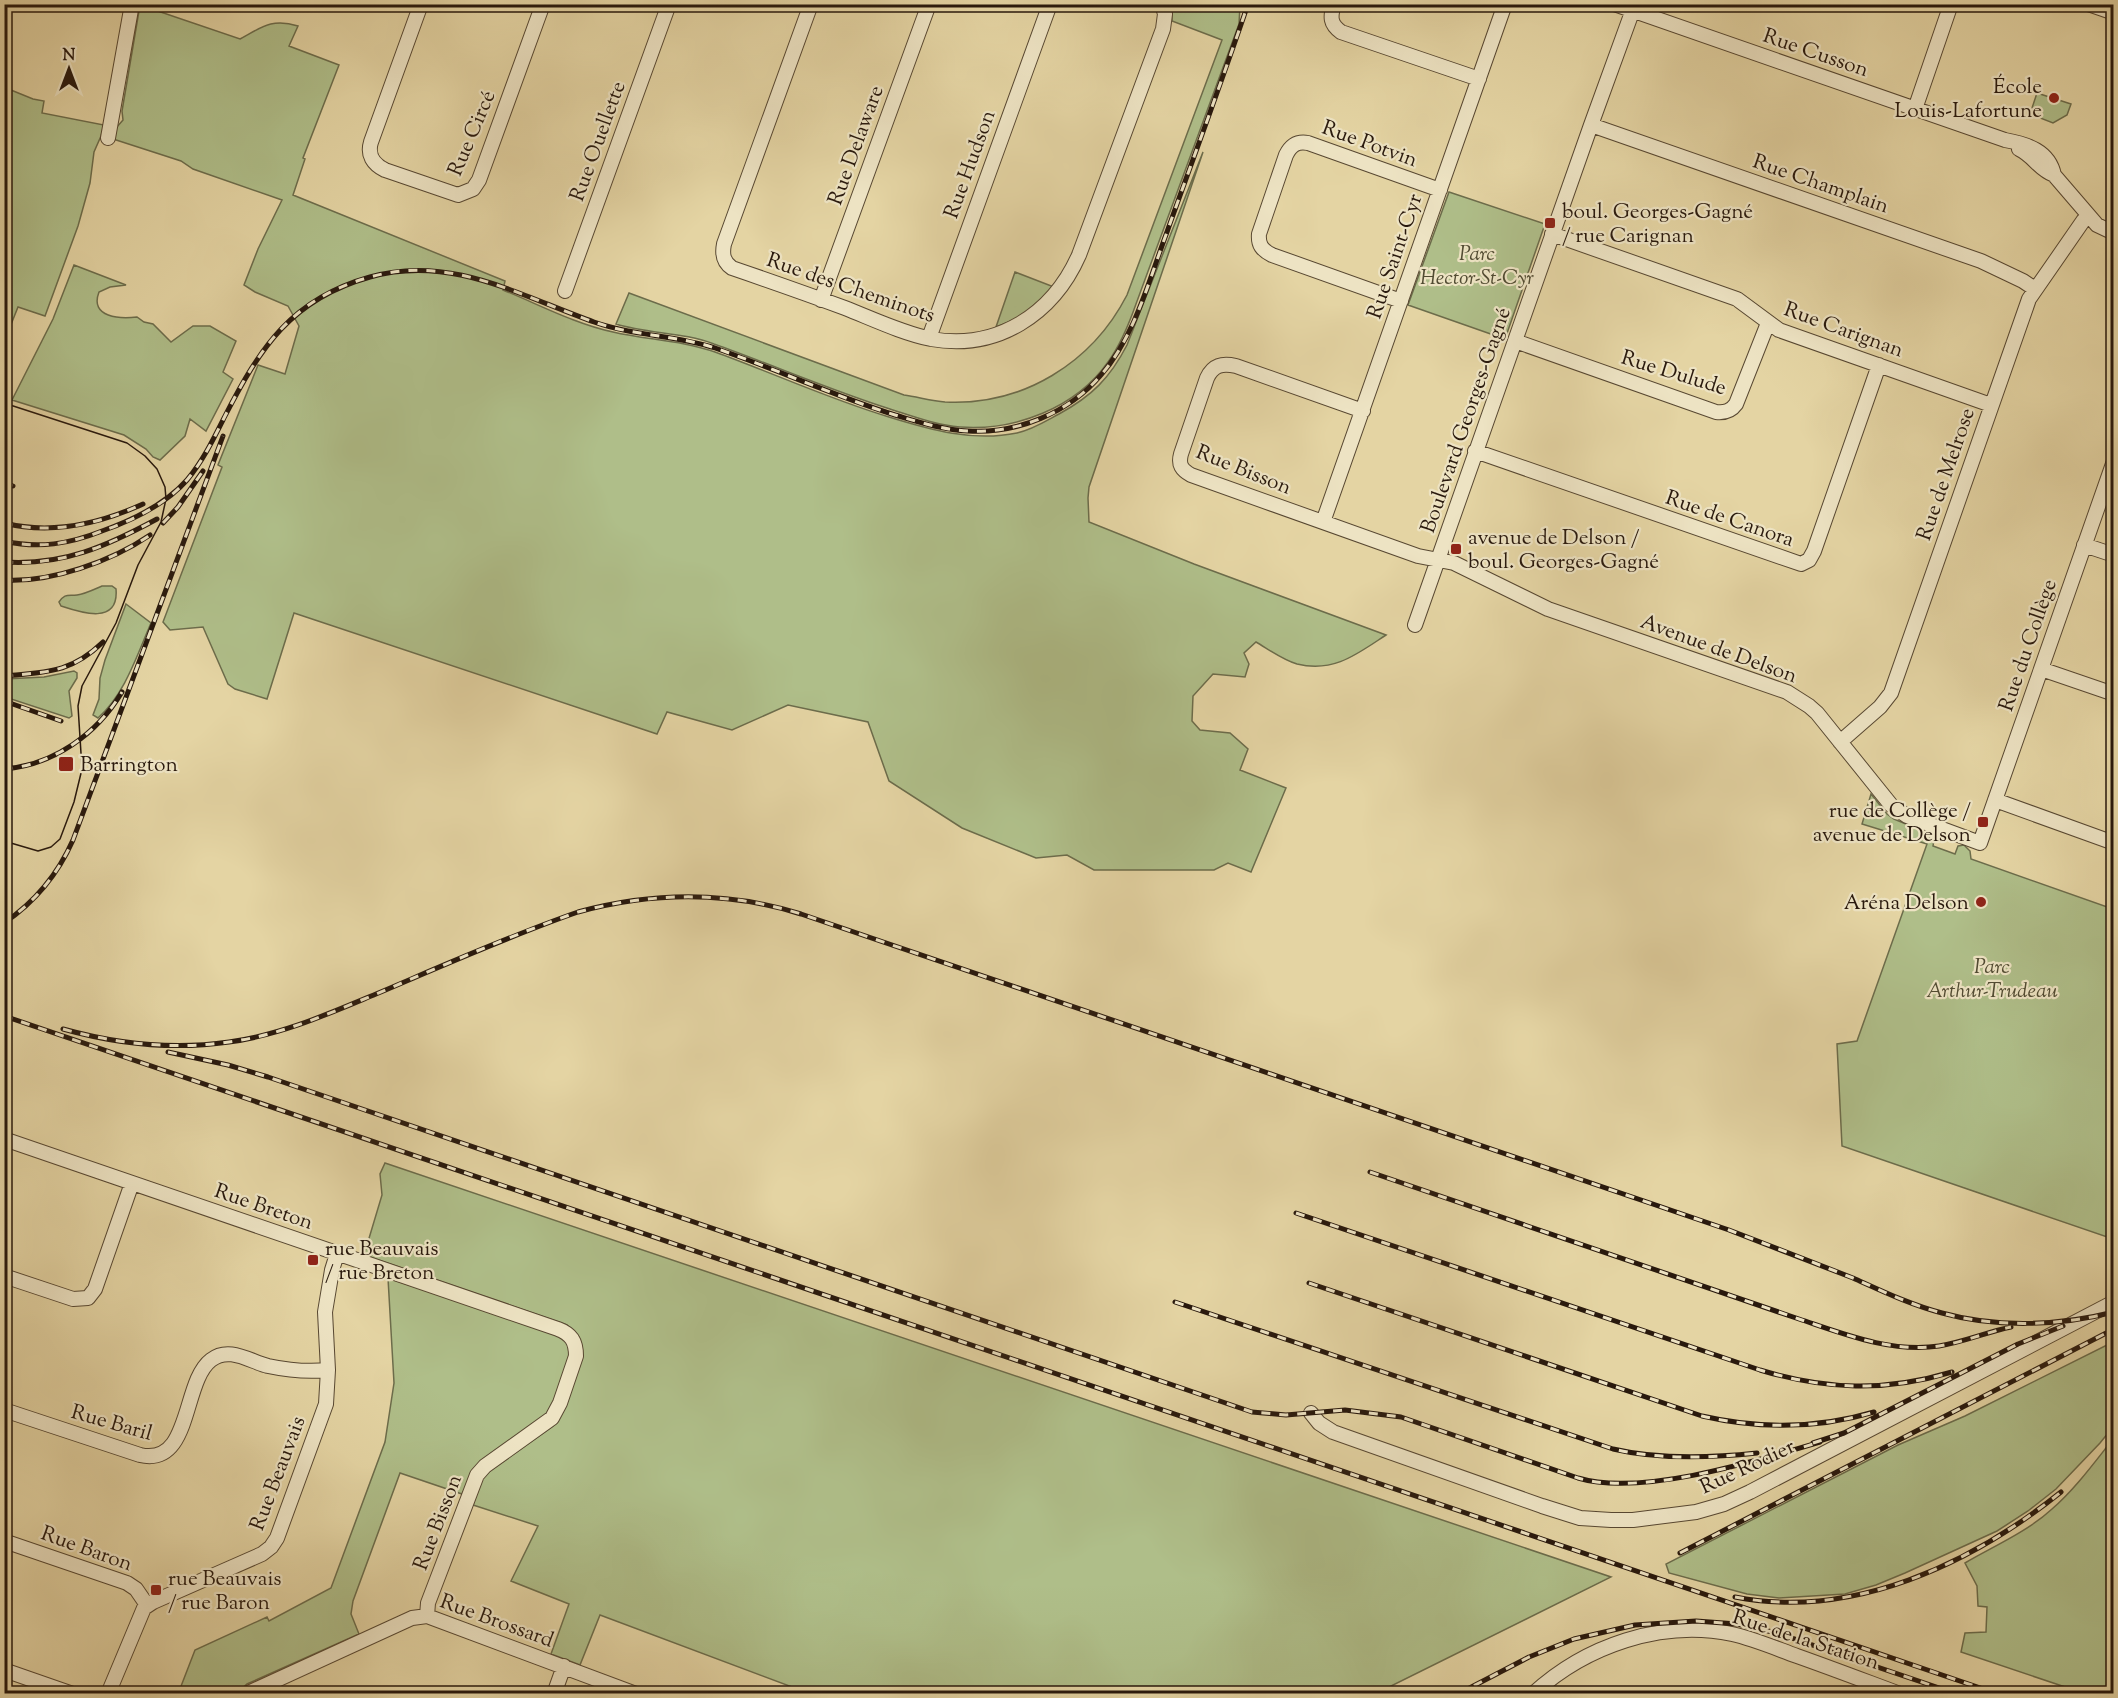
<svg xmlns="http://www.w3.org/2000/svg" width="2118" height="1698" viewBox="0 0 2118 1698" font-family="'Sorts Mill Goudy',serif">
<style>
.green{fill:#afbe89;stroke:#6c6c4b;stroke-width:1.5}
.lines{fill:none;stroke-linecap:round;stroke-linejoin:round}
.minor-casing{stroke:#584832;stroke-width:16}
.minor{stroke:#ede3c3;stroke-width:14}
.tram{stroke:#29190d;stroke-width:1.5}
.rail-casing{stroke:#29190d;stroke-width:5}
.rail{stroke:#ede3c3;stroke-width:3;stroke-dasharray:9;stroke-linecap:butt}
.poi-dot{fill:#8f2418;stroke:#ede3c3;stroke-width:2}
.labels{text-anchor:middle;stroke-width:4.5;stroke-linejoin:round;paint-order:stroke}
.street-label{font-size:21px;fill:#29190d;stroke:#ede3c3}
.poi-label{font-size:21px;fill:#29190d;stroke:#ede3c3;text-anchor:start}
.park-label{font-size:21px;font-style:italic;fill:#514b32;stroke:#ede3c3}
</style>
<rect width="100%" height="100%" fill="#e4d4a3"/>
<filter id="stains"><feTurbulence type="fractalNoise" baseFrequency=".00333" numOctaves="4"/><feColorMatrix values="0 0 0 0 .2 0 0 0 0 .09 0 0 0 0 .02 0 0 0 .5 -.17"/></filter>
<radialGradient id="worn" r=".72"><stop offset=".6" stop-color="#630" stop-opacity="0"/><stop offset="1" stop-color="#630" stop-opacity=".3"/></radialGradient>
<path class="green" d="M140,5L240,39C262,27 272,18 298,26L289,46L339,65L303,158L305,159L293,195L505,281L503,290C538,304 575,324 613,332C647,340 681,340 715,352C773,373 829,399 889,417C931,430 973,442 1017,433C1032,430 1046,421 1059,414C1092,396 1110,378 1127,345L1203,152L1089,487L1088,498L1089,522L1194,564L1386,635C1357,654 1334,673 1297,664C1283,660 1268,649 1256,642L1244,653L1249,664L1245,677L1213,674L1193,696L1192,721L1200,730L1230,733L1248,749L1240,770L1286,788L1251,872L1228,863L1214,870H1094L1067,855L1036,858L962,828L889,781L868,722L788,705L732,730L667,712L657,734L294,613L267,699L235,689L228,684L203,627L170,630L163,622L222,467L218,465L258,365L285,374L299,326L288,306L255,292L244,285L258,249L282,200L193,169L181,161L113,139L116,128L123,120L122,111Z
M1170,5H1240L1239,24L1136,304C1129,324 1121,344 1108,362C1076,408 1015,431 960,427C936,425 912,416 890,409C830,390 773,365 714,344C683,332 648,334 616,324L629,293L904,395C918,397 932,401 945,402C1023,406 1092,363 1127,295L1222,40L1172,21V14Z
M6,88L33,99L44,101L42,113L104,125L101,136L94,152L90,183L78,226L45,316L18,307L6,337H4V93Z
M2037,93L2071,104L2067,115L2053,123L2030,114Z
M1449,192L1545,224L1505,339L1408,305Z
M74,265L126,285L110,287L99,292C89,318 121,319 137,317L144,322L153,324L171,342L193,326H210L236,341L223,372L233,379L206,431L190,419L185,436L160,460L153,457L146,449L124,435L12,400L53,319Z
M1015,272L1054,287L1021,317L996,327Z
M102,586H112L116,589C119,625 82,613 61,606L59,602C65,593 68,596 77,595C85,594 95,589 102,586Z
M126,604L151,623C137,655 125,694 98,718L93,715L99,699L100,678L105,660Z
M74,671L77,673V678L69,691L72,716L69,718L5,697V679L44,677Z
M1871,794L1887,814L1894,819L1923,831L1926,836L1934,840L1933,846L1955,854L1958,846L1964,845L1970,851L1971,859L2113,909V1239L1842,1146L1837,1044L1857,1041L1927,844L1862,824Z
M385,1163L1611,1577L1377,1693H808L600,1615L580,1665L551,1654L569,1604L511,1581L538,1526L473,1505L481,1480L487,1473L553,1426L582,1357L579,1337L567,1325L364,1255L382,1195L380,1174Z
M388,1278L560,1335L567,1340L571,1355L551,1411L465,1489L462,1494L400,1473L353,1601L351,1614L359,1634L247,1684L237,1693L178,1694L195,1650L267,1617L269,1621L331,1588L385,1442L394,1383Z
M2113,1342V1427L2100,1443L2056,1489L2028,1511L1997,1531L1905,1573L1876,1585L1845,1594L1779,1598L1747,1594L1669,1573L1666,1564L1898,1445L1965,1416Z
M2113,1439V1693H2083L1961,1652L1965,1633L1986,1632L1987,1607L1978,1606L1977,1586L1965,1563C1994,1546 2027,1532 2052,1509C2075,1489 2094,1463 2113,1439Z"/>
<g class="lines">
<g class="minor-casing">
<path id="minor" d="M421,4L371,142C367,155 373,164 385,170L458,195L473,189L479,180L543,4
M811,4L724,244C722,254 723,262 732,268C770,281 807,294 845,308C873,319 902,333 931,339C997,351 1053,314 1079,255L1163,29L1165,14L1162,4
M1334,4C1330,17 1330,24 1341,32L1479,79
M1614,4L2005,140C2027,144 2049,151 2054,175L2097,225L2114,233
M2088,4L2114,13
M4,6L5,4
M1915,109L1951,4
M1591,125L1981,261L2023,281L2035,289
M108,138L132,4
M2019,149C2034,156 2038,169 2054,175
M1552,234L1737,299L1779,330L1991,405
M565,291L669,4
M821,300L929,4
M1401,301L1272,255C1262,250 1258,245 1259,234L1286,155C1291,145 1297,141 1308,143L1440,190
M929,338L1050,4
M1515,341L1716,412C1725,413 1731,411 1736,404L1768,323
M1363,411L1236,366C1222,363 1213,365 1207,378L1181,454C1178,465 1182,470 1191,475L1418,556L1454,563L1548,609L1787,692L1809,706L1817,713L1891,805L1907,816L1980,843L2114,461
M1475,451L1801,564L1809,560L1814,551L1879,365
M1323,522L1505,4
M2084,545L2114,555
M1415,625L1591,125L1635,4
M2041,669L2114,694
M1840,742L1880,707L1891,693L2029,299L2083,221L2088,216
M1995,800L2114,843
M4,1139L558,1329C571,1334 576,1341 576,1356L560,1403L552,1418L485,1466L477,1475L428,1603L427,1616
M4,1276L73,1299L88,1298L95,1289L132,1183
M4,1410L140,1455C192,1467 182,1382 211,1360C229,1346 249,1361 268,1366C287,1370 309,1372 328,1370
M1311,1413L1319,1423L1333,1432L1542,1506L1580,1518L1611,1520H1633L1696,1512L1724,1504L1750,1492L2114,1302
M4,1541L127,1583L136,1589L147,1605
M4,1670L73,1694
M108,1694L144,1608L153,1602L262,1554L271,1547L277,1538L326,1404L328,1370L325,1312L332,1270L337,1254
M246,1694L412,1618L427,1616L636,1694
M554,1694L564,1666
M1533,1694C1585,1646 1662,1619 1732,1634C1754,1639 1775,1648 1797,1656C1831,1668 1865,1681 1900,1694"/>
</g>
<use href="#minor" class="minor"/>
<path class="tram" d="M4,403L127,443L145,456L157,469L165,487L166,499L161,522L138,565L116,623L82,686L78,706L82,769L74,802L60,839L51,847L38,851L4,841"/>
<g class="rail-casing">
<path id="rail" d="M4,483L13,486
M4,494L8,495
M4,523C52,535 99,524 143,504
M163,523L178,507L203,471
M4,541C39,549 69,544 102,531C133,520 165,505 187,480C203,461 214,438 225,416C260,348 291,299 370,277C451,254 520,296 594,322C633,336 676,335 715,348C776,369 834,396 895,415C919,422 943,430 968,431C1017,434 1069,413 1101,375C1135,336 1149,280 1167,232C1194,156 1222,81 1248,4
M4,562C63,566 107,546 157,519
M4,580C51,583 112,561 150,535
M4,676C47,672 71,673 103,642
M4,701L61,721
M4,769C54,765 97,734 122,692
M4,923C35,902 58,874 73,840L223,436
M4,1016L1998,1694
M63,1029C117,1044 174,1050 229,1042C281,1035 328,1014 376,994C442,966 509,936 578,912C652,892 727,891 801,914L1729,1230C1771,1246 1812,1262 1853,1278C1882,1291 1911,1305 1942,1313C1996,1328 2059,1326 2114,1312
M168,1052L228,1065L268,1077L1252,1412L1286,1415L1345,1410L1401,1417L1578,1478C1641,1497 1756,1461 1820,1442
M1370,1172L1799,1319C1844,1334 1891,1353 1939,1346C1964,1342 1987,1332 2011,1327
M1296,1213L1760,1370C1826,1390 1885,1392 1952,1372
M1309,1283L1702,1416C1759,1429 1817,1429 1874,1412
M1175,1302L1613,1449C1660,1460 1710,1458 1757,1453
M1813,1443L1844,1433L2018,1344L2063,1326
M1680,1553L2114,1329
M1735,1597C1853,1620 1971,1564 2061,1492
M1458,1694L1529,1657L1574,1639L1635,1625L1696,1621L1737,1624L1777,1633L1957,1694"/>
</g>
<use href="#rail" class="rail"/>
</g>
<g class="poi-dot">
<circle cx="2054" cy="98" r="6"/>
<rect x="1544" y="217" width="12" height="12" rx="3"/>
<rect x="1450" y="543" width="12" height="12" rx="3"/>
<rect x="58" y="756" width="16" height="16" rx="3"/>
<rect x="1977" y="816" width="12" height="12" rx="3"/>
<circle cx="1981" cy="902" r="6"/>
<rect x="307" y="1254" width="12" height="12" rx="3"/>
<rect x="150" y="1584" width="12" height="12" rx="3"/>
</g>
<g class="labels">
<g class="street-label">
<text transform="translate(1816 52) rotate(19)" y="7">Rue Cusson</text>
<text transform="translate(471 133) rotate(-67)" y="7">Rue Circé</text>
<text transform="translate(597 141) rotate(-70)" y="7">Rue Ouellette</text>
<text transform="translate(1370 143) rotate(20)" y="7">Rue Potvin</text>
<text transform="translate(855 145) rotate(-70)" y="7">Rue Delaware</text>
<text transform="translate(969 164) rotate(-70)" y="7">Rue Hudson</text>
<text transform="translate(1821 183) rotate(19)" y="7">Rue Champlain</text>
<text transform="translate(1394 256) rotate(-71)" y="7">Rue Saint-Cyr</text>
<text transform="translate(851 287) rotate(19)" y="7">Rue des Cheminots</text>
<text transform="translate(1844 329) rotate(20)" y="7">Rue Carignan</text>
<text transform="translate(1674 372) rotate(17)" y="7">Rue Dulude</text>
<text transform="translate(1465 420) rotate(-71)" y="7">Boulevard Georges-Gagné</text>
<text transform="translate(1244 469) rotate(22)" y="7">Rue Bisson</text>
<text transform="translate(1945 474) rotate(-71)" y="7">Rue de Melrose</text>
<text transform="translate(1730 518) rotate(19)" y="7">Rue de Canora</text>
<text transform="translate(2027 645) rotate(-71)" y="7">Rue du Collège</text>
<text transform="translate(1719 648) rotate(20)" y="7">Avenue de Delson</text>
<text transform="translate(264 1206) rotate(19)" y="7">Rue Breton</text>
<text transform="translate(112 1422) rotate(16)" y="7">Rue Baril</text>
<text transform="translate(1747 1466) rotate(-25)" y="7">Rue Rodier</text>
<text transform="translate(277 1473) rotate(-69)" y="7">Rue Beauvais</text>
<text transform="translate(437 1522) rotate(-69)" y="7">Rue Bisson</text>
<text transform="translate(87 1548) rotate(20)" y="7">Rue Baron</text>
<text transform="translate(497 1620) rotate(20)" y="7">Rue Brossard</text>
<text transform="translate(1806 1639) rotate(18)" y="7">Rue de la Station</text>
</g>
<g class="poi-label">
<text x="2042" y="93" text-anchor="end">École<tspan x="2042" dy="24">Louis-Lafortune</tspan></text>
<text x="1562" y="218">boul. Georges-Gagné<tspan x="1562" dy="24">/ rue Carignan</tspan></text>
<text x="1468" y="544">avenue de Delson /<tspan x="1468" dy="24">boul. Georges-Gagné</tspan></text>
<text x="80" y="771">Barrington</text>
<text x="1971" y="817" text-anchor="end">rue de Collège /<tspan x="1971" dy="24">avenue de Delson</tspan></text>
<text x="1969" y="909" text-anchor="end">Aréna Delson</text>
<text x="325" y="1255">rue Beauvais<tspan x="325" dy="24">/ rue Breton</tspan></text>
<text x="168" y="1585">rue Beauvais<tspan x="168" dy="24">/ rue Baron</tspan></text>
</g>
<g class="park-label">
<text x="1477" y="260">Parc<tspan x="1477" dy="24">Hector-St-Cyr</tspan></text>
<text x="1992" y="973">Parc<tspan x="1992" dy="24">Arthur-Trudeau</tspan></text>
</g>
</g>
<rect width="2118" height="1698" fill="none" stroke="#e4d4a3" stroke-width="24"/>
<rect x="6" y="6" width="2106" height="1686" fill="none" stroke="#29190d" stroke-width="3"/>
<rect x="12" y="12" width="2094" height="1674" fill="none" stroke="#29190d" stroke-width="1.5"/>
<g transform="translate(69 69)" stroke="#ede3c3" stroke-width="4.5" paint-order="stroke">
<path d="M0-4.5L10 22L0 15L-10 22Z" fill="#29190d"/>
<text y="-9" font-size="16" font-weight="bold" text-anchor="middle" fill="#29190d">N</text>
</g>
<rect width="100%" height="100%" filter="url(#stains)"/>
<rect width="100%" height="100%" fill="url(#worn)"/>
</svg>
